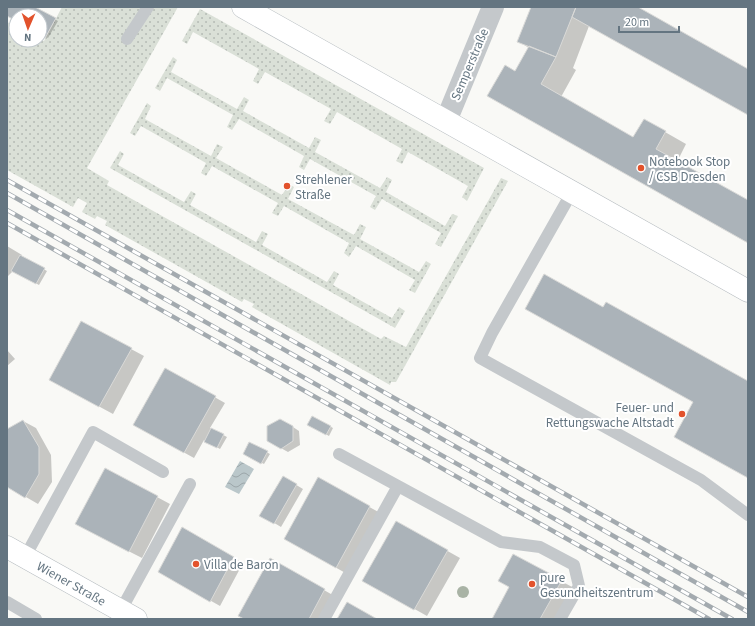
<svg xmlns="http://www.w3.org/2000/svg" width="755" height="626" viewBox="0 0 755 626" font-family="'Source Sans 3',sans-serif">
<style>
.grass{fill:url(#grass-dots)}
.water{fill:url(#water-waves)}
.shadow{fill:#0003}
.building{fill:#abb3b9;stroke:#dadad8}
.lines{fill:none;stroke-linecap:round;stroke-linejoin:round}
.secondary-casing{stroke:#b6bcc0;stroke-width:23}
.lane{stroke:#c4c8cb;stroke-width:12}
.street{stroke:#c4c8cb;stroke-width:22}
.secondary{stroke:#fff;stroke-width:22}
.rail-casing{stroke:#a3aaaf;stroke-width:4.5}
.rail{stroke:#fff;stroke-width:3;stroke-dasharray:9;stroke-linecap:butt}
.tree{fill:#a9b3a5}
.poi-dot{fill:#e2522c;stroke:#fff;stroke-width:1.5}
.labels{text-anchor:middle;stroke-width:4;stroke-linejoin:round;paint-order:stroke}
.street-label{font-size:13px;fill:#647581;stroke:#fff}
.poi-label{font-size:13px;fill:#647581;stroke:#fff;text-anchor:start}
</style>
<defs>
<pattern id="grass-dots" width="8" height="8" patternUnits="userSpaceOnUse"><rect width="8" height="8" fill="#dae0d7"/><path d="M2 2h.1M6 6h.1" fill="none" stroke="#b4bab4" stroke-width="1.8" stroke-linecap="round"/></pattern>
<pattern id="water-waves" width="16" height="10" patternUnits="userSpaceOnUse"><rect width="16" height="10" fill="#bac7ca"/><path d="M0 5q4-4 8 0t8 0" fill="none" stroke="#9ba6a9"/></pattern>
</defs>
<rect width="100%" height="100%" fill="#f9f9f6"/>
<path class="grass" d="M62,7H178L87,168L109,181L107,185L381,339L384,336L406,347L501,178L508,181L396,382H391L390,385L252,307L254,304L244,299L242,302L105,225L107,221L97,216L95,219L82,212L87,203L78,198L73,207L7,170V22L16,26V40L40,39L44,41Z
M200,9L484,168L467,201L462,197L468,186L408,152L402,164L396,161L402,149L337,112L330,124L324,121L331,109L265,72L258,84L253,81L259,69L193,32L187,44L182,41Z
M173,57L177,60L171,72L237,109L244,97L249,100L243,111L309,148L315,137L321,140L315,152L380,188L387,177L392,180L386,192L445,226L452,214L458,216L441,247L435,244L441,233L382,199L375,210L370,207L376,196L310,159L304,170L299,167L304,156L239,119L232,130L227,127L233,115L167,78L160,91L155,88Z
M147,103L151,106L145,119L211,156L217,144L223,147L216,158L282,195L289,184L294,187L288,199L354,235L360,224L366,227L360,239L419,272L426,261L431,264L415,293L409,290L415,280L356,246L349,257L344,253L349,243L284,206L278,216L272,213L278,203L212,166L206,176L201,173L206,163L141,126L135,136L130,133Z
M120,151L124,154L118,165L184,202L191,191L196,194L190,205L256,242L262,231L268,234L262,245L327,282L334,271L339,274L333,285L392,318L399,307L405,311L395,328L110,168Z"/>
<path class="water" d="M240,461L254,469L239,494L225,487Z"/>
<path class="shadow" d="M7,7H33L58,21L48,38L40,34V16H16V20L7,15Z
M532,7H636L748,71V114L589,26L573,68L576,70L561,97L634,138L644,120L686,144L677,162L748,201V242L515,72L529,48L518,41Z
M7,246L22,255L21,257L47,271L39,285L13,271L7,277Z
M131,349L144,356L113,414L63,387Z
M7,350L15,359L7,366Z
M165,369L225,403L210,428L227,437L220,449L204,440L194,458L134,425Z
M313,417L333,428L329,436L309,425Z
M23,421L36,428L51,455L52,482L38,504L7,486V430Z
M293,427L299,431L300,445L288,452L268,441Z
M250,443L270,454L264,464L244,454Z
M105,469L170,504L142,558L89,531Z
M283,477L303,489L281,527L261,515Z
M319,479L382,514L349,575L285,539Z
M396,522L460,558L427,616L363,580Z
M183,529L243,563L220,606L160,572Z
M271,560L338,598L325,619H246Z
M561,581L574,588L557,619H493Z"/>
<path class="building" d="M7,7H35L56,18L45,38L40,35V16H16V21L7,16Z
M531,7H576L556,57L517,42Z
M576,7H638L748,69V115L572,17Z
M529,46L556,57L541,84L633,137L644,119L666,131L656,149L748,200V243L487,96L505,65L515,71Z
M20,255L45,268L36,284L11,271Z
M544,274L603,307L606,302L748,381V478L674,437L693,402L525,309Z
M81,321L132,348L99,407L49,380Z
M165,368L216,396L184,453L133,425Z
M312,416L331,426L326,435L307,425Z
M280,419L293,426V441L281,449L267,441V426Z
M23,420L39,447V474L25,498L7,487V429Z
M211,428L224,434L217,448L204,442Z
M249,442L268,451L261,464L243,454Z
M105,468L158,496L129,552L75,524Z
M283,476L297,484L274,524L259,516Z
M318,477L370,506L336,568L284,539Z
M396,521L448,550L414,610L362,581Z
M182,527L234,557L210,602L158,572Z
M513,554L562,580L540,619H492L509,587L498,581Z
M270,558L325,589L309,619H244L238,616Z
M347,602L377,619H337Z"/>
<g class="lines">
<g class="secondary-casing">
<g id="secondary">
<path d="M243,7L748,291"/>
<path id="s1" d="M7,547L136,619"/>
</g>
</g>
<path class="lane" d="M127,39L148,7
M572,192L492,333L480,358L701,480L748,515
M339,454L398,486
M25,557L93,432L163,472
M7,602L36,619
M121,610L190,484
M324,619L398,486L501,542L540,547L574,565L579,586L560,619"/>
<path class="street" d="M446,121L493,7"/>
<use href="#secondary" class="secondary"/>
<g class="rail-casing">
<path id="rail" d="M7,180L748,597
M7,193L748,612
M7,210L732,619
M7,223L709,619"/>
</g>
<use href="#rail" class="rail"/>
</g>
<circle class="tree" cx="463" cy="592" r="6"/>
<g class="poi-dot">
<circle cx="641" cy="168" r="4"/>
<circle cx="287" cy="186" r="4"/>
<circle cx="682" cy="414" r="4"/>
<circle cx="196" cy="564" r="4"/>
<circle cx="532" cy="584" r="4"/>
</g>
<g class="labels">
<g class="street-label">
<text transform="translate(469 64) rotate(-67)" y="5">Semperstraße</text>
<text dy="5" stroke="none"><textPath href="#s1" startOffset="74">Wiener Straße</textPath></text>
</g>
<g class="poi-label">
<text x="649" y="166">Notebook Stop<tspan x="649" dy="15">/ CSB Dresden</tspan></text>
<text x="295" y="184">Strehlener<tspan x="295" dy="15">Straße</tspan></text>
<text x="674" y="412" text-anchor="end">Feuer- und<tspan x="674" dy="15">Rettungswache Altstadt</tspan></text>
<text x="204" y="569">Villa de Baron</text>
<text x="540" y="582">pure<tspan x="540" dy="15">Gesundheitszentrum</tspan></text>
</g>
</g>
<rect width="755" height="626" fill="none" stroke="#647581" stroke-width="16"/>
<g transform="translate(28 28) rotate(182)"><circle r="19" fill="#ffffff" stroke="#c1c8cd"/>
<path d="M0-3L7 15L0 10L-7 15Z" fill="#e2522c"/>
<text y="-6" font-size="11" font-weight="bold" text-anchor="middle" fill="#647581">N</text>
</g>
<path d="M619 26v6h60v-6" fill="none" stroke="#647581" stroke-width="2"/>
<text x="625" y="26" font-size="12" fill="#647581" stroke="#ffffff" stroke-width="3" paint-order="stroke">20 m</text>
</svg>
